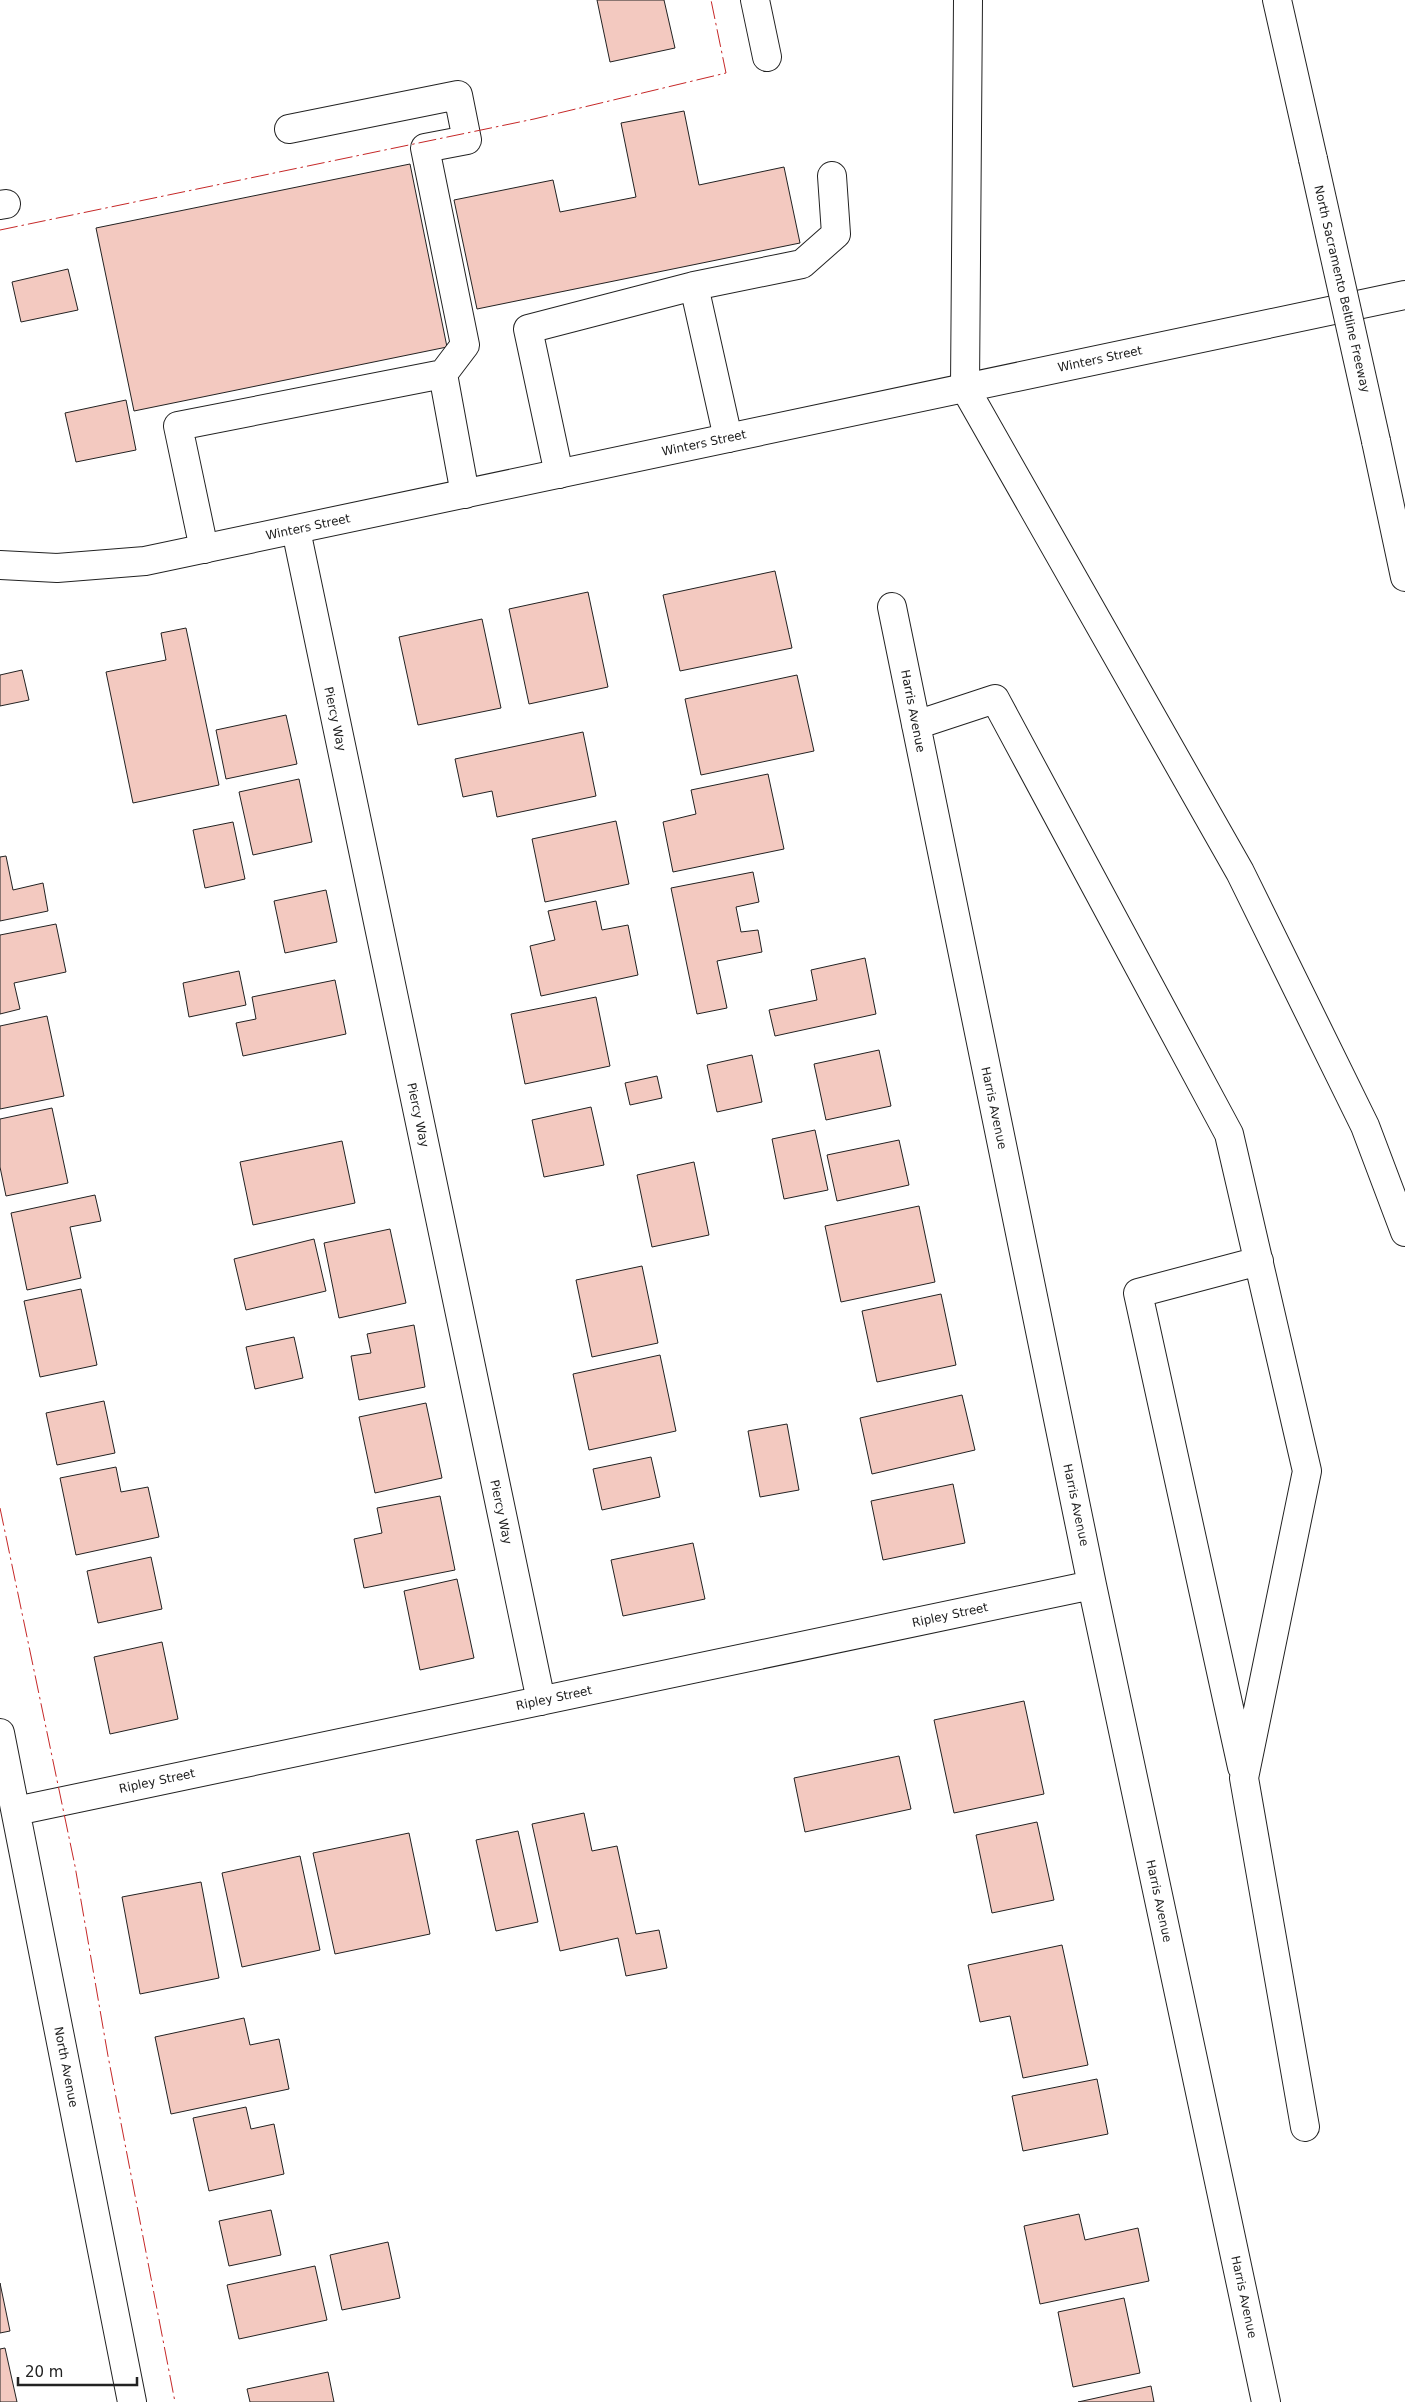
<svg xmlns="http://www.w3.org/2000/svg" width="1405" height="2402" viewBox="0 0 1405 2402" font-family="'DejaVu Sans',sans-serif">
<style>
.building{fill:#f3c9c0;stroke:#222}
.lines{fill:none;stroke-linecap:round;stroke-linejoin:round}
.minor-casing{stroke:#222;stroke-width:30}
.major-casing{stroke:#222;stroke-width:30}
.highway-casing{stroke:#222;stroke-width:30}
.minor{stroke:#fff;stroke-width:28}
.major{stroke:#fff;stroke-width:28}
.highway{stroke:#fff;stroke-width:28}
.highway-bridge-casing{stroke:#222;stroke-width:30;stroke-linecap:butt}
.highway-bridge{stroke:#fff;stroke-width:28}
.power{stroke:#c62828;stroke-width:1;stroke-dasharray:18 4 2.5 4;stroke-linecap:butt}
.labels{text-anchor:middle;stroke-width:4;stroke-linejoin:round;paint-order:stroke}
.street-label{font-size:12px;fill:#222;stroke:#fff}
</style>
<rect width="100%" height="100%" fill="#fff"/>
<path class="building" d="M597,0H664L675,48L610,62Z
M684,111L699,185L784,167L800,243L477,309L454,200L553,180L560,212L636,197L621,123Z
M410,164L447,347L134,411L96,228Z
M68,269L78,310L21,322L12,282Z
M126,400L136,450L76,462L65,413Z
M775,571L792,648L680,671L663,595Z
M588,592L608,687L529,704L509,609Z
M482,619L501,708L418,725L399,637Z
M186,628L219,785L133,803L106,672L166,660L161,633Z
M22,670L29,700L0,706V675Z
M797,675L814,751L701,775L685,699Z
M286,715L297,764L226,779L216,730Z
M583,732L596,796L497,817L492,791L463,797L455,759Z
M768,774L784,849L673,872L663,822L696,814L691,790Z
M299,779L312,842L253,855L239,792Z
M616,821L629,884L545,902L532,839Z
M233,822L245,879L205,888L193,830Z
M6,856L13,890L43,883L48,911L0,921V857Z
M753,872L759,902L736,907L741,932L758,930L762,952L717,961L727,1008L697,1014L671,888Z
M326,890L337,942L285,953L274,901Z
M596,901L602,930L628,925L638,975L541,996L530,946L555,940L548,911Z
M56,924L66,972L14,983L20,1009L0,1014V935Z
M865,958L876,1014L775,1036L769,1010L817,1000L811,970Z
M239,971L246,1005L189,1017L183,983Z
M335,980L346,1034L243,1056L236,1023L256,1019L252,997Z
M596,997L610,1066L525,1084L511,1014Z
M47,1016L64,1096L0,1109V1026Z
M879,1050L891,1106L826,1120L814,1064Z
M752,1055L762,1102L717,1112L707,1065Z
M657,1076L662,1098L630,1105L625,1083Z
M591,1107L604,1165L544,1177L532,1120Z
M52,1108L68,1183L6,1196L0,1167V1119Z
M815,1130L828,1190L784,1199L772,1139Z
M899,1140L909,1185L837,1201L827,1155Z
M342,1141L355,1203L253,1225L240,1162Z
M694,1162L709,1235L652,1247L637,1175Z
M95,1195L101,1221L70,1227L81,1278L27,1290L11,1213Z
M919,1206L935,1282L841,1302L825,1226Z
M390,1229L406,1303L339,1318L324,1243Z
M314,1239L326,1291L246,1310L234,1259Z
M642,1266L658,1343L592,1357L576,1280Z
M81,1289L97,1365L40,1377L24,1301Z
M941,1294L956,1365L877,1382L862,1311Z
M414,1325L425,1387L359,1400L351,1356L371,1353L367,1334Z
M294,1337L303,1378L255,1389L246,1347Z
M660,1355L676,1431L589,1450L573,1374Z
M962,1395L975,1450L872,1474L860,1418Z
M104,1401L115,1453L57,1465L46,1413Z
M426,1403L442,1478L375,1493L359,1417Z
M787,1424L799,1490L760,1497L748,1431Z
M651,1457L660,1497L602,1510L593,1469Z
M116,1467L121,1492L148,1487L159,1537L76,1555L60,1478Z
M953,1484L965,1543L883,1560L871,1501Z
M440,1496L455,1570L364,1588L354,1539L382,1533L377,1508Z
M693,1543L705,1599L623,1616L611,1560Z
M151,1557L162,1609L98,1623L87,1571Z
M457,1579L474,1658L420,1670L404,1591Z
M162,1642L178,1719L110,1734L94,1657Z
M1024,1701L1044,1794L954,1813L934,1720Z
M899,1756L911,1809L805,1832L794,1778Z
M584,1813L592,1851L617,1846L636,1934L659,1930L667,1968L626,1976L618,1938L560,1951L532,1824Z
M1037,1822L1054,1900L992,1913L976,1835Z
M518,1831L538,1922L496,1931L476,1840Z
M409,1833L430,1934L335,1954L313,1853Z
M300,1856L320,1950L242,1967L222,1873Z
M201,1882L219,1978L140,1994L122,1897Z
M1062,1945L1088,2065L1023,2078L1010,2016L980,2022L968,1965Z
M244,2018L250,2045L279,2039L289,2089L171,2114L155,2037Z
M1097,2079L1108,2134L1023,2151L1012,2096Z
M246,2107L251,2129L274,2124L284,2174L209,2191L193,2118Z
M271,2210L281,2255L229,2266L219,2221Z
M1079,2214L1085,2240L1138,2228L1149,2281L1040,2304L1024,2226Z
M388,2242L400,2298L342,2310L330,2255Z
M315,2266L327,2320L239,2339L227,2285Z
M0,2283L10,2331L0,2333Z
M1124,2298L1140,2373L1073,2387L1058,2312Z
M5,2348L17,2402H0V2349Z
M328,2372L334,2402H250L247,2389Z
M1151,2386L1154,2402H1078Z"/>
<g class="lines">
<g class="minor-casing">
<path id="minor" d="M755,0L767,57
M289,129L458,95L467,140L425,148L465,345L443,374
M0,205L6,204
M728,438L694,286L802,264L836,234L832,176
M559,474L528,329L694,286
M296,530L541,1701
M204,549L178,426L443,374L465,494
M892,607L1092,1585L1266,2402
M916,725L995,699L1229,1134L1307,1471L1244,1778L1305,2127
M0,1733L132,2402
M1242,1767L1138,1293L1259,1261
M16,1811L1092,1585"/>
</g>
<g class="major-casing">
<path id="major" d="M0,565L57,568L145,561L1405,295"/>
</g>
<g class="highway-casing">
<path id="highway" d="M968,0L965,388L1240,872L1365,1126L1405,1232
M1277,0L1313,159
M1376,441L1405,577"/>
</g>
<use href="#minor" class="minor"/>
<use href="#major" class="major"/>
<use href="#highway" class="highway"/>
<g class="highway-bridge-casing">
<path id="highway-bridge" d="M1313,159L1376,441"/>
</g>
<use href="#highway-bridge" class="highway-bridge"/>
<path class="power" d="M0,230L534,119L726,73L711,0
M0,1508L75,1866L108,2056L175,2402"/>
</g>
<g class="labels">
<g class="street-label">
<text transform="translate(1342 289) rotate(77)" y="4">North Sacramento Beltline Freeway</text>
<text transform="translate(1100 359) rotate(-12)" y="4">Winters Street</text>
<text transform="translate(704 443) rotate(-12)" y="4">Winters Street</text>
<text transform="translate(308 527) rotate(-12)" y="4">Winters Street</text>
<text transform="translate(913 711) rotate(79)" y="4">Harris Avenue</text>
<text transform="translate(335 719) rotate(78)" y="4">Piercy Way</text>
<text transform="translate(994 1108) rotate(78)" y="4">Harris Avenue</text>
<text transform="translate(418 1115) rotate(78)" y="4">Piercy Way</text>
<text transform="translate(1076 1505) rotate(78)" y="4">Harris Avenue</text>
<text transform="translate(501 1512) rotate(78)" y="4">Piercy Way</text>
<text transform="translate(950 1615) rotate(-12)" y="4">Ripley Street</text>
<text transform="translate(554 1698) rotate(-12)" y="4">Ripley Street</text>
<text transform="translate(157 1781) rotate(-12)" y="4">Ripley Street</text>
<text transform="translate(1159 1901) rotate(78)" y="4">Harris Avenue</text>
<text transform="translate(66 2067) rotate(79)" y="4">North Avenue</text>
<text transform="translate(1244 2297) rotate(78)" y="4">Harris Avenue</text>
</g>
</g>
<path d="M18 2377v8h119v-8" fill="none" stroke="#222222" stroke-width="2.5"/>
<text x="25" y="2377" font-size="15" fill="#222222" stroke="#ffffff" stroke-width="4" paint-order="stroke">20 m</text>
</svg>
